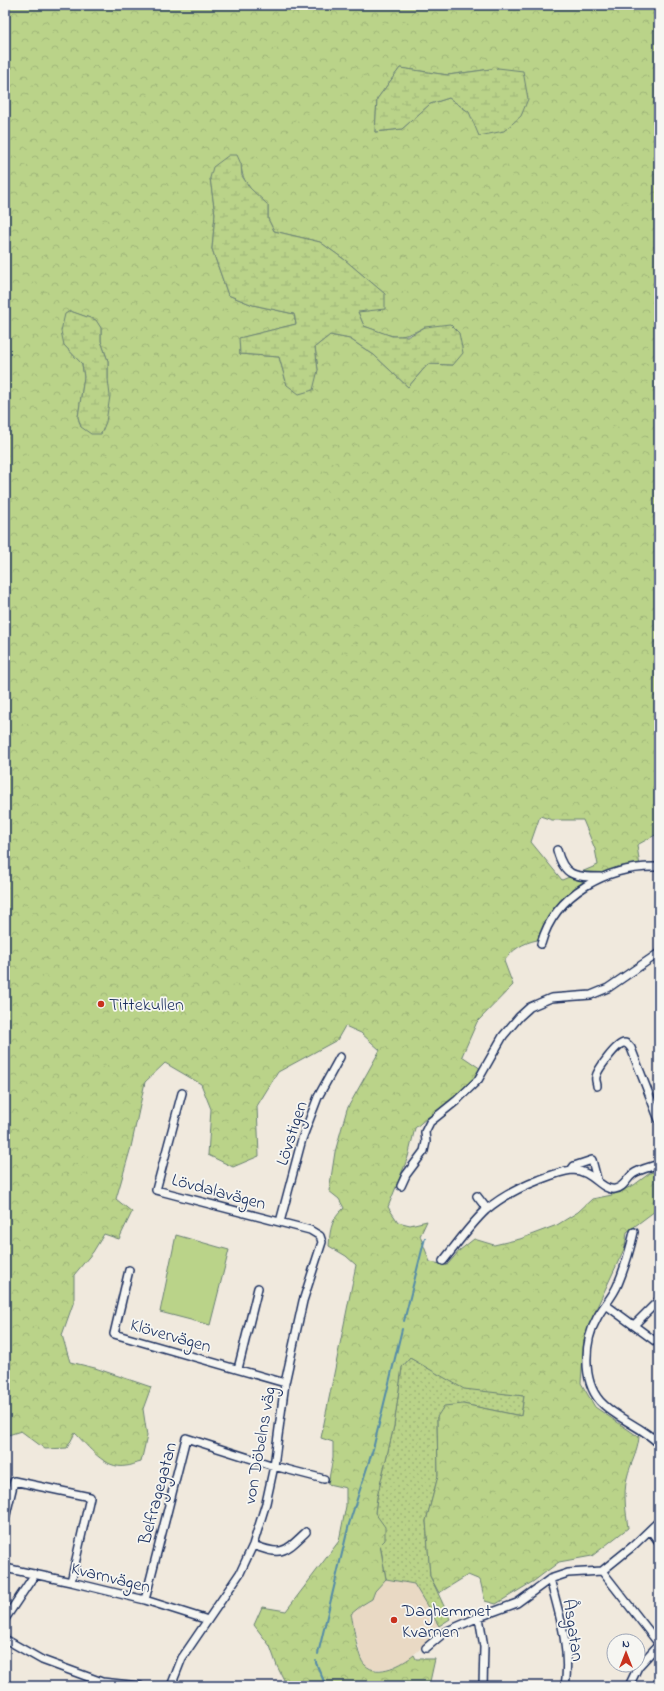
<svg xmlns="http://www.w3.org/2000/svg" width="664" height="1691" viewBox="0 0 664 1691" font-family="'Indie Flower',sans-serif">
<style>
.built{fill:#e9d9c4}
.grass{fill:url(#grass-dots);stroke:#6a8174}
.forest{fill:url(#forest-crowns);stroke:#6a8174;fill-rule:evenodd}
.wetland{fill:url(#wetland-marsh);stroke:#6a8174}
.park{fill:#bad389;stroke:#6a8174}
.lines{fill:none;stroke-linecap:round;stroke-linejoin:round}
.stream{stroke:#558ca8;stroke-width:2}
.minor-casing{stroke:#1b2f5e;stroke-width:10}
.minor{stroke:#f6f6f2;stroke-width:7}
.poi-dot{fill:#c8321e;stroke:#f6f6f2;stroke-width:1.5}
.labels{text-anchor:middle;stroke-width:3.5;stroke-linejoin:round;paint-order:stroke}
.poi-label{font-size:18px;fill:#1b2f5e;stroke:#f6f6f2;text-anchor:start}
.street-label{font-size:18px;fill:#1b2f5e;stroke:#f6f6f2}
</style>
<defs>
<pattern id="grass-dots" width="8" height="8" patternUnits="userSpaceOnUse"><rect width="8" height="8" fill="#bad389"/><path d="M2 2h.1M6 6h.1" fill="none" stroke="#9fb579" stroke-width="1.8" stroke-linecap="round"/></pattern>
<pattern id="forest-crowns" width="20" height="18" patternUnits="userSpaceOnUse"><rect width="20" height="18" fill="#bad389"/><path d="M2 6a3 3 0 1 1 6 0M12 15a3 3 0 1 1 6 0" fill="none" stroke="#9fb579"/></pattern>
<pattern id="wetland-marsh" width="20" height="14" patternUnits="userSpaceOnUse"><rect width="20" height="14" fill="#bad389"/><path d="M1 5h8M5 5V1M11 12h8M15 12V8" fill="none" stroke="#9fb579"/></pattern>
</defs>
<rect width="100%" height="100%" fill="#f0e9dd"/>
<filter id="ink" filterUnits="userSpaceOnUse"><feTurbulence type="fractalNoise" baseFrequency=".025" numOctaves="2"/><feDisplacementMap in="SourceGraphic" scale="8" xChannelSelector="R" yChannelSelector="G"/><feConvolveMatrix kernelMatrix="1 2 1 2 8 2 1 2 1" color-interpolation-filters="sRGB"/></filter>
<g filter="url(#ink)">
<path class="built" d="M386,1579L414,1584L439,1626L434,1637L404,1663L386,1669H374L365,1666L361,1657L351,1614L362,1605L369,1602L374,1596L375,1591Z"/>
<path class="grass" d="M410,1358L464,1388L524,1396L521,1416L463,1404L437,1417L438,1476L426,1521L428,1547L430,1576L450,1619L439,1626L414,1584L386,1579L375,1513L377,1497L394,1426L402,1367Z"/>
<path class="forest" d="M5,5H659V833L637,845L640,867C623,873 575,887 563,899C551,911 544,925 537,940C523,943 513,949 504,961L513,985L477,1022L462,1056L481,1069L475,1081L457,1100L427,1118L415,1128L408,1157L388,1207L398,1222L410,1225L427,1221L420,1236L430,1262L447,1265L460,1250L474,1239L494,1245L520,1239L557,1225L578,1212L592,1199L612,1195L634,1185L650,1173L659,1170V1208L627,1232L625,1247L597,1307L584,1341L581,1383L595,1407L639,1437C638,1452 630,1464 627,1478C623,1494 626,1512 628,1528L592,1556L559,1562L534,1581L496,1604L485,1601L480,1580L468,1575L439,1593L430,1576L426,1521L438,1476L437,1417L444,1406L463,1404L521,1416L524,1396L464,1389L410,1358L402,1367L394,1426L377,1497L375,1513L385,1527V1540L380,1545L386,1579L375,1591L372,1599L362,1605L351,1614C354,1626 357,1658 365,1665C378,1678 403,1664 414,1655L416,1659H435L429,1686H287L277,1666L270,1646L254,1625L262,1607L286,1611L339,1541L346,1506V1488L328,1484L333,1457V1442L321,1438L356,1265L346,1256L329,1246C330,1229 331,1220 344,1208L339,1199L329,1191L335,1152L347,1109L380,1050L361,1033L345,1026L337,1040L278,1072L257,1106L259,1156L233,1167L208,1155L211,1109L201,1084L165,1063L145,1082L131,1147L116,1199L132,1212L119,1239L104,1234L93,1252L74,1275V1301L62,1335L70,1362L95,1368L151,1387L143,1409L147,1436L141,1462C136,1463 131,1466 126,1466C105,1470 88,1446 75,1433L67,1448L45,1449L21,1431L5,1436ZM400,68L448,75L498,68L469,112L449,98L430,104L402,129L375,132L377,99ZM241,164C242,185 253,191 268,205V219L274,231L320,242L345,260L385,294L358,312L364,326C391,336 397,342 425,327L453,365L428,364L408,387L374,355L350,339L330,335L315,347L318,370L287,385L279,357L240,354V338L296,324L294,314L253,305L228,295L212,249L215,214L210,178ZM70,311L95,320L101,328V341L108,361V379L81,427L78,417L84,377L82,364L64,345ZM540,816L552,820H583L595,849L598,865L562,880L531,842Z"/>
<path class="wetland" d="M400,68L448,75L498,68L523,71L528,99L521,116L504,131L479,136L469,112L449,98L430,104L402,129L375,132L377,99Z
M229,155H237L241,164L242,176L250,188L268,205V219L274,231L320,242L345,260L385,294V309L358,312L364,326L392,336H409L425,327L450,324L459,333L463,353L453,365L428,364L408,387L374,355L350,339L330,335L315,347L318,370L313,390L299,394L287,385L279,357L240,354L239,338L296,324L294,314L253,305L228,295L212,249L215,214L210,178L213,167Z
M70,311L96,320L101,328V341L108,361V379L110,396L106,422L101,434H91L81,427L78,417L84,377L82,364L64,345L61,331L65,314Z"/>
<path class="park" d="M176,1235L229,1250L210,1325L160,1312Z"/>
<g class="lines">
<path class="stream" d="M404,1321L425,1238
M318,1654L349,1524L373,1449L402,1329
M316,1661V1663L326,1686"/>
<g class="minor-casing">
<path id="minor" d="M557,850C564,876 574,877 600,877
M541,944C555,893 608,865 659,867
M597,1086C597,1083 595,1080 596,1077C597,1070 617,1043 624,1043C628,1043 629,1046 631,1048L659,1120
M571,1170L574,1166L592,1160L597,1179
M401,1186L406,1175L424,1151L426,1142L425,1132L430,1122L456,1101L478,1080L503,1036L519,1017L530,1007L551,998L591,995L608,988L659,953
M477,1196L487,1209
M280,1222L302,1139L318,1097L340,1057
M634,1232C630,1250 625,1267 618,1284C613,1297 603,1306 597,1318C584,1341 582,1380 600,1401C616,1419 642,1426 659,1444
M443,1261C457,1244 470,1225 486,1210C501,1197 521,1187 539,1180C549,1176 561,1171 572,1170C593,1170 601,1191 615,1189C624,1188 626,1179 633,1174C640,1169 651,1167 659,1164
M129,1270L114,1334L285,1383
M606,1305L659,1344
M634,1325L659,1300
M238,1369L258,1288
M654,1438L659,1432
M5,1519L14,1481L90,1497L71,1582
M650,1530L659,1542
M253,1545C282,1556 284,1553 306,1532
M5,1568L71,1582L145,1600L208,1620
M602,1571L659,1644
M550,1579C559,1613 571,1650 565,1686
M145,1600L186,1438L274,1466L324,1479
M479,1617L484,1647L483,1686
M5,1619L35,1574
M5,1639L42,1660L102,1682L140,1686
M426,1648L445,1632L479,1617L517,1603L550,1579L568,1573L602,1571L633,1546L659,1521
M171,1686L182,1658L240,1573L253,1545L266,1503L274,1466L285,1383L303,1301L322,1242L320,1236L310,1230L156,1190L182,1093
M629,1686L638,1667L659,1644"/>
</g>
<use href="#minor" class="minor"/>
</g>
</g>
<g class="poi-dot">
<circle cx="101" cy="1004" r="4"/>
<circle cx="394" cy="1620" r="4"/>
</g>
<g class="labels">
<g class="poi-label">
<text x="109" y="1010">Tittekullen</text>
<text x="402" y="1616">Daghemmet<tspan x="402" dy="21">Kvarnen</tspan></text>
</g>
<g class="street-label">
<text transform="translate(291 1133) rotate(-72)" y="6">Lövstigen</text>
<text transform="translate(219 1191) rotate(15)" y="6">Lövdalavägen</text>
<text transform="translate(171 1335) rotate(16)" y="6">Klövervägen</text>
<text transform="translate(259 1445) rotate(-80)" y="6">von Döbelns väg</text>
<text transform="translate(157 1493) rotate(-75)" y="6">Belfragegatan</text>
<text transform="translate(111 1577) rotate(14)" y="6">Kvarnvägen</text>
<text transform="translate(574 1630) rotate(81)" y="6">Åsgatan</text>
</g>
</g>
<rect width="664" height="1691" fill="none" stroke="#f6f6f2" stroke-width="20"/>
<rect x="10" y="10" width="644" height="1671" fill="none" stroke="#1b2f5e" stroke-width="1.5" filter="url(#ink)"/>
<g transform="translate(626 1653)"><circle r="19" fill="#f6f6f2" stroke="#9ea6b7"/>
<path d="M0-3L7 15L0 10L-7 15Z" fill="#c8321e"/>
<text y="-6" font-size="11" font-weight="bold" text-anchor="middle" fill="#1b2f5e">N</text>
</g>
</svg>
